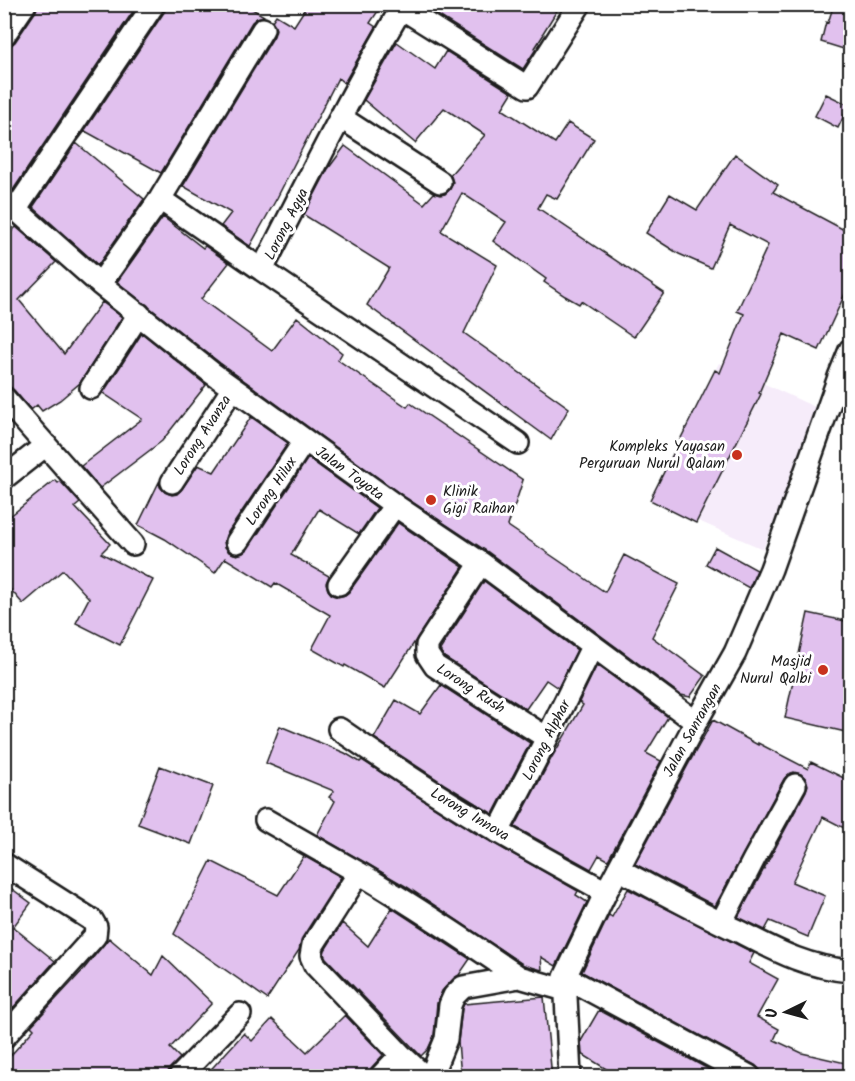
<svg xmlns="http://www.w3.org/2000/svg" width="855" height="1081" viewBox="0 0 855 1081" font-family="Kalam,sans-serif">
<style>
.built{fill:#f6ecfa}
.building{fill:#e1c1ee;stroke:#1c1c1c;stroke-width:1.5}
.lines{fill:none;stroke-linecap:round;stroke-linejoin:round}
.minor-casing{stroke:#1c1c1c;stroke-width:26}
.minor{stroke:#fff;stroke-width:21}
.poi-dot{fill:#c8321e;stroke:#fff;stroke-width:2}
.labels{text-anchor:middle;stroke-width:6;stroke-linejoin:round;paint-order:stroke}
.street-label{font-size:15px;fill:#1c1c1c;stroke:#fff}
.poi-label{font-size:15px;fill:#1c1c1c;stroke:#fff;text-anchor:end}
</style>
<rect width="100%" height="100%" fill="#fff"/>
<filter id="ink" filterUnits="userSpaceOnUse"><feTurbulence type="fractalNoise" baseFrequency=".0167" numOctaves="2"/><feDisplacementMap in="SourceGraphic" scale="12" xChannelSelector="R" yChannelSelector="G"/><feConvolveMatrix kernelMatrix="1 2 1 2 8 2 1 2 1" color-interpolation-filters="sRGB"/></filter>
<g filter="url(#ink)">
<path class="built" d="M719,363L819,409L763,549L650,500Z"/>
<path class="building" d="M38,4H138L13,190L4,186V48L10,46L15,42L36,11Z
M167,4H244L264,16L257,18L252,22L161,173L85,131L76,143L144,199L98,265L33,207L165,11Z
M308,4L382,5L370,23L376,27L344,83L338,78L277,198L250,246L221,226L231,213L183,186L274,36L276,29L272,21L276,15L294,26Z
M420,4H561L543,33L544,34L535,48L536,49L523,69Z
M834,4H850V51L821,42L826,22L828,23Z
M397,42L435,69L446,51L512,93L502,109L555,143L568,123L594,139L557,199L546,194L538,208L664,293L634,337L581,301L579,304L565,296L544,282L546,279L493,241L506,222L462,193L441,231L497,265L464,333L569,408L551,440L367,305L389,268L304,215L328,169L345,146L424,204L434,193L440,195L445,194L450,189L453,182L450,175L485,135L444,108L415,143L364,100Z
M826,94L849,105L838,128L815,116Z
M735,154L778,185L773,192L850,233V283L819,350L784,334L759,393L761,394L696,523L650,500L715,370L720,373L744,314L737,311L768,245L730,225L711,268L679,254L646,233L670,194L697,210Z
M163,217L203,248L205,246L229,263L201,299L272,351L297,317L342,353L338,360L407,407L410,403L523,480L508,526L605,592L624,555L679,584L652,637L705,676L690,697L681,695L488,552L406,498L220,363L117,282Z
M16,227L56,262L19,300L64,354L102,302L122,317L80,383L60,400L42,411L37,405L31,410L14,390L9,386H4V239Z
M142,333L206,385L162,441L100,488L81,466L142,419L103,393Z
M251,417L288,443L226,535L224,542L225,547L229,552L237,555L243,553L248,549L308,458L377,508L359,534L319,509L291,555L329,576L326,583L328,590L332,595L338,597L345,595L349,592L398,523L463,567L385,688L345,665L344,667L312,649L330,615L275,583L272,587L225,558L215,573L165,539L138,525L159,482L160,487L165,492L172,495L177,494L182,489L198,465L214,472Z
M55,480L58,483L60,481L80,503L75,507L110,544L101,553L153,580L120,645L76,623L89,598L63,570L23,604L4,582V521Z
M715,547L757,570L749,588L706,564Z
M484,581L577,650L558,688L546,680L526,709L444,657L440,650Z
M808,613L850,622V733L785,718Z
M597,665L668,717L646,753L661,761L608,860L599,855L591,869L515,827L552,757L583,705L579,702Z
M441,685L530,743L493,814L444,784L374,738L396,700L420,714Z
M713,720L758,745V743L808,769L811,762L850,781V831L823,817L792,882L825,896L808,937L770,921L765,930L738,917L806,791L808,785L806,779L801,774L794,772L789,774L784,779L715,906L635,864L688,765Z
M280,726L345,753L360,762L362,760L470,830L578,891L576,895L587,902L556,966L541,957L542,970L524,965L407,887L317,835L335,801L329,797L334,791L266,763Z
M160,766L213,786L191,844L138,824Z
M304,856L341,877L302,938L299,950L267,999L174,934L211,861L278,895Z
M4,883L31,903L13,927L55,961L11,1010L4,1005Z
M628,889L754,953L749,963L778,979L757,1017L779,1029L774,1040L802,1053L850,1064V1077H762L760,1070L755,1065L582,972L609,915L612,917Z
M392,908L470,959L459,975L454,978L442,991L437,1003L434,1036L428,1049L421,1056L326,958L324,954L325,950L342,923L368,946Z
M109,938L153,975L163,956L212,1003L170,1048L180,1058L170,1068L168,1072V1077H4V1063L34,1029L31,1026L83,970Z
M544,997L552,1077H461L458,1042L462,1008L464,1004Z
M599,1010L723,1077H619L582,1054L581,1041Z
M345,1015L383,1055L371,1068L369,1077H204L244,1033L252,1041L272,1019L307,1052Z"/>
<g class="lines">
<g class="minor-casing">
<path id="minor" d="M395,4L527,87L580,4
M4,35L25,4
M340,117L440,182
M4,199L100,284L212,373L399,508L481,563L696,722
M160,199L262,270C307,182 351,93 401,9
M16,209L154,4
M262,270L518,443
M100,284L160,199L263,29
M91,388L139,314
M4,398L133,544
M4,478L46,445
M172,482L233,388
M237,542L305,440
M481,563L427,645V654L435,666L547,738
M339,584L395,505
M339,729C391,765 443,800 497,831C533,852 570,872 606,892
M266,820L359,873L313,945L311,956L315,965L401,1055L424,1076
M498,832L547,738L592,647
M4,864L92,920L96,927L95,936L4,1037
M618,869C658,890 697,912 738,931C777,951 806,967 850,971
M359,873C414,906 467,941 519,977
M721,923L754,859L795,785
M565,977L749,1076
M180,1076L240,1014
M381,1076L401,1055
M431,1076L446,1039L450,1005L454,996L463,987L519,977L565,990
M570,1076L565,977L606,892L696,722L735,653L771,569L839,377L850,350"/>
</g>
<use href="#minor" class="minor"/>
</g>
</g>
<g class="poi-dot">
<circle cx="737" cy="455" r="6"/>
<circle cx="431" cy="500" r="6"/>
<circle cx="823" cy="670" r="6"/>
</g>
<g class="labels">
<g class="street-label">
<text transform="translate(286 224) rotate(-63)" y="5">Lorong Agya</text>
<text transform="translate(202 435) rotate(-57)" y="5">Lorong Avanza</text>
<text transform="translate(350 473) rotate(36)" y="5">Jalan Toyota</text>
<text transform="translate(271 491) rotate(-56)" y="5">Lorong Hilux</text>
<text transform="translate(471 688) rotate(33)" y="5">Lorong Rush</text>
<text transform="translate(692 730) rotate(-61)" y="5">Jalan Sanrangan</text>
<text transform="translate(546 740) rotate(-63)" y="5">Lorong Alphar</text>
<text transform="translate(470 814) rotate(31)" y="5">Lorong Innova</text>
</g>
<g class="poi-label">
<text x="725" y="451">Kompleks Yayasan<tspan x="725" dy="17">Perguruan Nurul Qalam</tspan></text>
<text x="443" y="496" text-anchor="start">Klinik<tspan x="443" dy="17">Gigi Raihan</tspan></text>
<text x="811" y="666">Masjid<tspan x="811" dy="17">Nurul Qalbi</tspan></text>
</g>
</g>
<rect width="855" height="1081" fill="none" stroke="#fff" stroke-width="24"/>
<rect x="12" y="12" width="831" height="1057" fill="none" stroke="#1c1c1c" stroke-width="2" filter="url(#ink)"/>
<g transform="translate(786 1012) rotate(265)" stroke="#ffffff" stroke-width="4.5" paint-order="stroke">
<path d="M0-4.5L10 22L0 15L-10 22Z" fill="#1c1c1c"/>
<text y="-9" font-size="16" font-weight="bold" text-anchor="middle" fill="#1c1c1c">U</text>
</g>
</svg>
